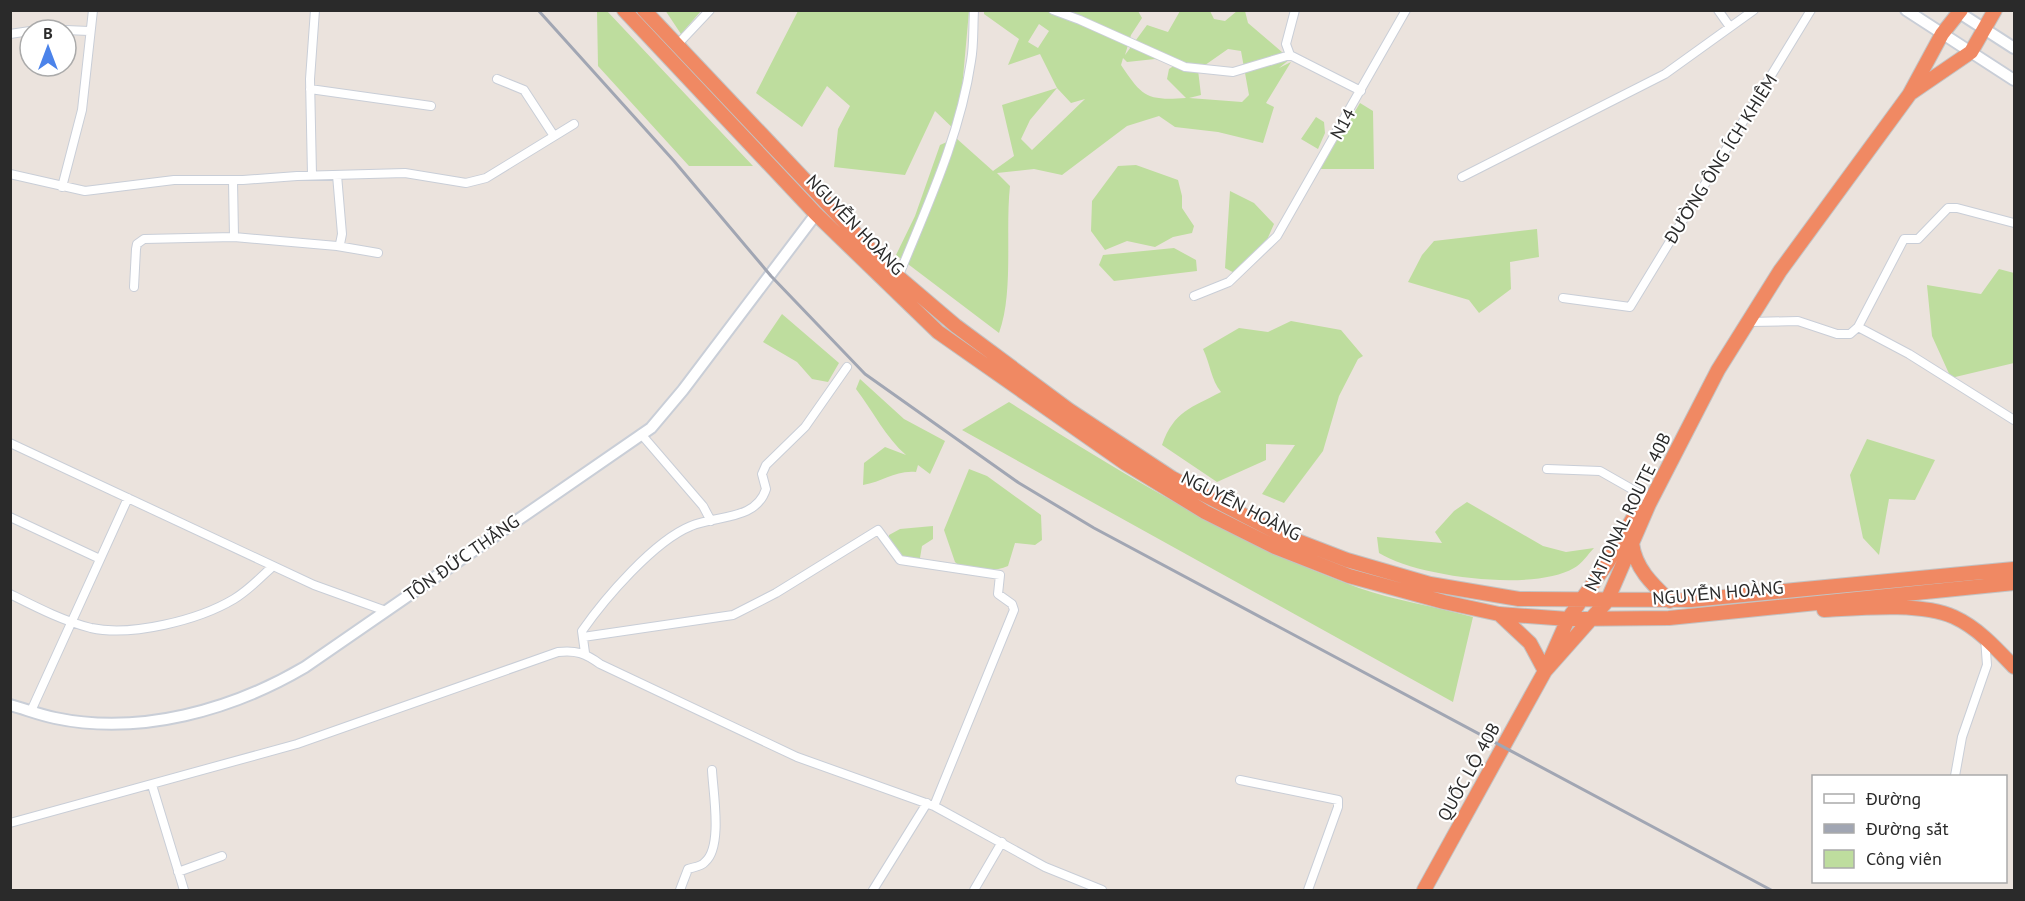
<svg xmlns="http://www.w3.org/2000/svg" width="2025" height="901" viewBox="0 0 2025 901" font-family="'PT Sans',sans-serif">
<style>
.green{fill:#bedd9e;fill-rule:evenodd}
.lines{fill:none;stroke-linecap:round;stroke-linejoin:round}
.street-casing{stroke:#c9ced7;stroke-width:10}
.secondary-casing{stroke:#c9ced7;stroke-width:14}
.highway-casing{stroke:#c3c3c3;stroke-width:16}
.street{stroke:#fff;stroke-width:8}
.secondary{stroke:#fff;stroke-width:10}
.highway{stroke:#f08963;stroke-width:14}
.rail{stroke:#a1a6b3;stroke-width:3}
.labels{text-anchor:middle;stroke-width:4.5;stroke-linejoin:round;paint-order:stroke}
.street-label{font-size:18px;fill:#2a2a2a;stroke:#fff}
</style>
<rect width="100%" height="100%" fill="#ebe3dd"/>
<path class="green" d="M665,10H701V11L681,34Z
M597,11H607L753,166H689L598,66Z
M798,11H969L958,133L935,111L905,175L834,167L838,129L850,106L827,86L802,127L756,93Z
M984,11H1052L1063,18L1075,11H1138L1142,18L1131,35L1125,55L1147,25L1168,32L1180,11H1210L1214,19L1225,21L1237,11H1245L1248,23L1290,59L1279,68L1291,62L1266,103L1274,107L1263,143L1218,132L1175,127L1159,116L1127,126L1062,175L1034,169L997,173L1010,186C1005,231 1014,292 999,333L896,255L915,216L940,145L956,138L993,171L1014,156L1002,105L1057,88L1040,54L1008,65L1019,39L984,14ZM1039,24L1049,31L1038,48L1028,42ZM1228,49L1241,51L1249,95L1242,102L1189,98L1201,95L1198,70ZM1123,58L1127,62L1155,59L1175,65L1169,69L1167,79L1186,98C1146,101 1142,96 1121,65ZM1057,88L1071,103L1085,99L1032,150L1021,139L1030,120Z
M1360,103L1373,111L1374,169H1318L1346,119L1351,118Z
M1316,117L1324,122L1325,133L1318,149L1301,139Z
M1136,165L1178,180L1182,196V208L1194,226L1192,233L1173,237L1155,247L1127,241L1105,250L1091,231L1092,201L1118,166Z
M1230,191L1254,203L1274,224L1263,249L1240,276L1225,268Z
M1537,229L1539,257L1510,262L1511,289L1479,313L1469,300L1408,282L1422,255L1434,241Z
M1174,248L1196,260L1197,271L1114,281L1099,265L1103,255Z
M1999,269L2014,273V363L1951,378L1932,336L1927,285L1981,294Z
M782,314L839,363L828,382L812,379L797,362L763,342Z
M1291,321L1341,330L1363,356L1358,359L1339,396L1323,451L1284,503L1262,494L1295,445L1266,444V460L1217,482L1162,445C1174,411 1191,408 1221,392C1211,380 1210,363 1203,349L1239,328L1268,332Z
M860,379L904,419L945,441L930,474L918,465L916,472C895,470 883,482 863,485L864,463L885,447L906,455C886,438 873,411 856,389Z
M1009,402C1120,472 1234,543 1359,588C1393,600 1437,607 1473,617L1453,702L962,430Z
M1867,439L1935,460L1915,500L1889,499L1879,555L1863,538L1850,475Z
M969,469L987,476L1041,515L1042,540L1035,545L1015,543L1008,566C996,572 980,568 965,571L955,562L944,530Z
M1467,502L1543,546L1566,552L1594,548C1588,554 1582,564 1574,568C1534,592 1417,577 1379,553L1377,537L1442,543L1435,532L1454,511Z
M933,526V539L922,546L920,558L904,561L889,542V535L900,529Z"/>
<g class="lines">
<g class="street-casing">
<path id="street" d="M1053,10L1080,20L1185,67L1233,72L1290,55
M1295,10L1286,44L1290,55L1361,91
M1718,10L1730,27
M45,30H63
M66,30L89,31
M10,34L30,31
M677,45L710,10
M497,79L524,90L554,136
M310,89L431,106
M10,174L85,191L174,180H243L297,176L405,173L466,183L486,178L574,124
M312,175L310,79L315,10
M1462,177L1665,74L1754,10
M233,180L234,237
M62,187L82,110L93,10
M337,246L378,253
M899,275C927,206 960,136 971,61C974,45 973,27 974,10
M134,287L136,249L137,244L144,239L234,237L337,246L340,244L342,234L337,175
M1194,296L1229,282L1277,236L1406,10
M1563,298L1630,307L1811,10
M1750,322L1798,321L1837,334H1850L1858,327L1904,239H1918L1948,208H1957L2014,223
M1858,327L1909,354L2014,420
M641,434L703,506L711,521
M10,443L314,585L386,611
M1547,469L1600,471L1644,496
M10,517L100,559
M10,594C36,607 63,621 91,628C131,637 199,620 234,599C249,590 261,577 273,566
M583,637L733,615L776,593L878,530L900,560L1000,575L998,594L1012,604L1014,610L934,806
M585,653L582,631C605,598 654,541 691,526C716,515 756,521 766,489L762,474L766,465L805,427L847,367
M31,711L128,498
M1955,776L1962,737L1987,665L1985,638
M1240,780L1338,800V807L1308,890
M152,785L184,890
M10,823L297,744L558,652C576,650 585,653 600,664L797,757L934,806L1045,867L1102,890
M178,872L222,856
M680,890L688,869C693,867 701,867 705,862C723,847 713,792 712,770
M873,890L927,803
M974,890L1002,842"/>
</g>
<g class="secondary-casing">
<path id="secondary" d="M1906,10L2014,80
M1955,10L2014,48
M10,705C25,709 40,715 55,718C140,736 232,710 305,667L651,428L683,390L816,214"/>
</g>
<g class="highway-casing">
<path id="highway" d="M624,10L816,214L938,332L1125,463L1205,512L1275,547L1349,576L1444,602L1499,614L1568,619L1669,618L2014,583
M644,10L889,269L956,326L1069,410L1172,478L1282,535L1347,560L1430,584L1519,599L1691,600L2014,569
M1911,93L1971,52L1995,10
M1632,543C1635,568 1652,584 1670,601
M1824,610C1859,608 1922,602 1954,617C1978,628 1996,648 2014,667
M1499,614L1530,643L1545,671
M1545,671L1607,601L1649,504L1718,370L1780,271L1909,95L1942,34L1961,10
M1424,890L1545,671L1568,619L1608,562L1637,511"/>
</g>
<use href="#street" class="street"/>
<use href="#secondary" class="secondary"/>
<use href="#highway" class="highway"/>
<path class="rail" d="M538,10L674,161L771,276L865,374L1019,483L1094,528L1771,890"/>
</g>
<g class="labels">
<g class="street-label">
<text transform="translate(1343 124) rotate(-61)" y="6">N14</text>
<text transform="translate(1721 159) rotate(-58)" y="6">ĐƯỜNG ÔNG ÍCH KHIÊM</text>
<text transform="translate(855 225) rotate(46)" y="6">NGUYỄN HOÀNG</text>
<text transform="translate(1241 506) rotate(27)" y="6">NGUYỄN HOÀNG</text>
<text transform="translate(1628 512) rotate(-64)" y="6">NATIONAL ROUTE 40B</text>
<text transform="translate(462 558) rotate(-35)" y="6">TÔN ĐỨC THẮNG</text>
<text transform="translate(1718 593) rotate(-5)" y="6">NGUYỄN HOÀNG</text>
<text transform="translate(1469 772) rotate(-61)" y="6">QUỐC LỘ 40B</text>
</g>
</g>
<rect width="2025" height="901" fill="none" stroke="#2a2a2a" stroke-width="24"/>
<rect x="1812" y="775" width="195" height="108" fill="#ffffff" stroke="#aaaaaa" stroke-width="1.5"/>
<rect x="1824" y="794" width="30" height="9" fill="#ffffff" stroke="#aaaaaa" stroke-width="1.5"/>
<text x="1866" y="805" font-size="18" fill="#2a2a2a">Đường</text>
<rect x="1824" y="824" width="30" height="9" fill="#a1a6b3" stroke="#aaaaaa" stroke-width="1.5"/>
<text x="1866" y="835" font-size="18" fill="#2a2a2a">Đường sắt</text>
<rect x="1824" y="850" width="30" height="18" fill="#bedd9e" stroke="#aaaaaa" stroke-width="1.5"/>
<text x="1866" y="865" font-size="18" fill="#2a2a2a">Công viên</text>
<g transform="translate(48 48)"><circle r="28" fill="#ffffff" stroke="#aaaaaa" stroke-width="1.5"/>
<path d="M0-4.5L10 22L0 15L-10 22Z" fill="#4b83ea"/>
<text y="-9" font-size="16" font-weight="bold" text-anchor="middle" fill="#2a2a2a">B</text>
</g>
</svg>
